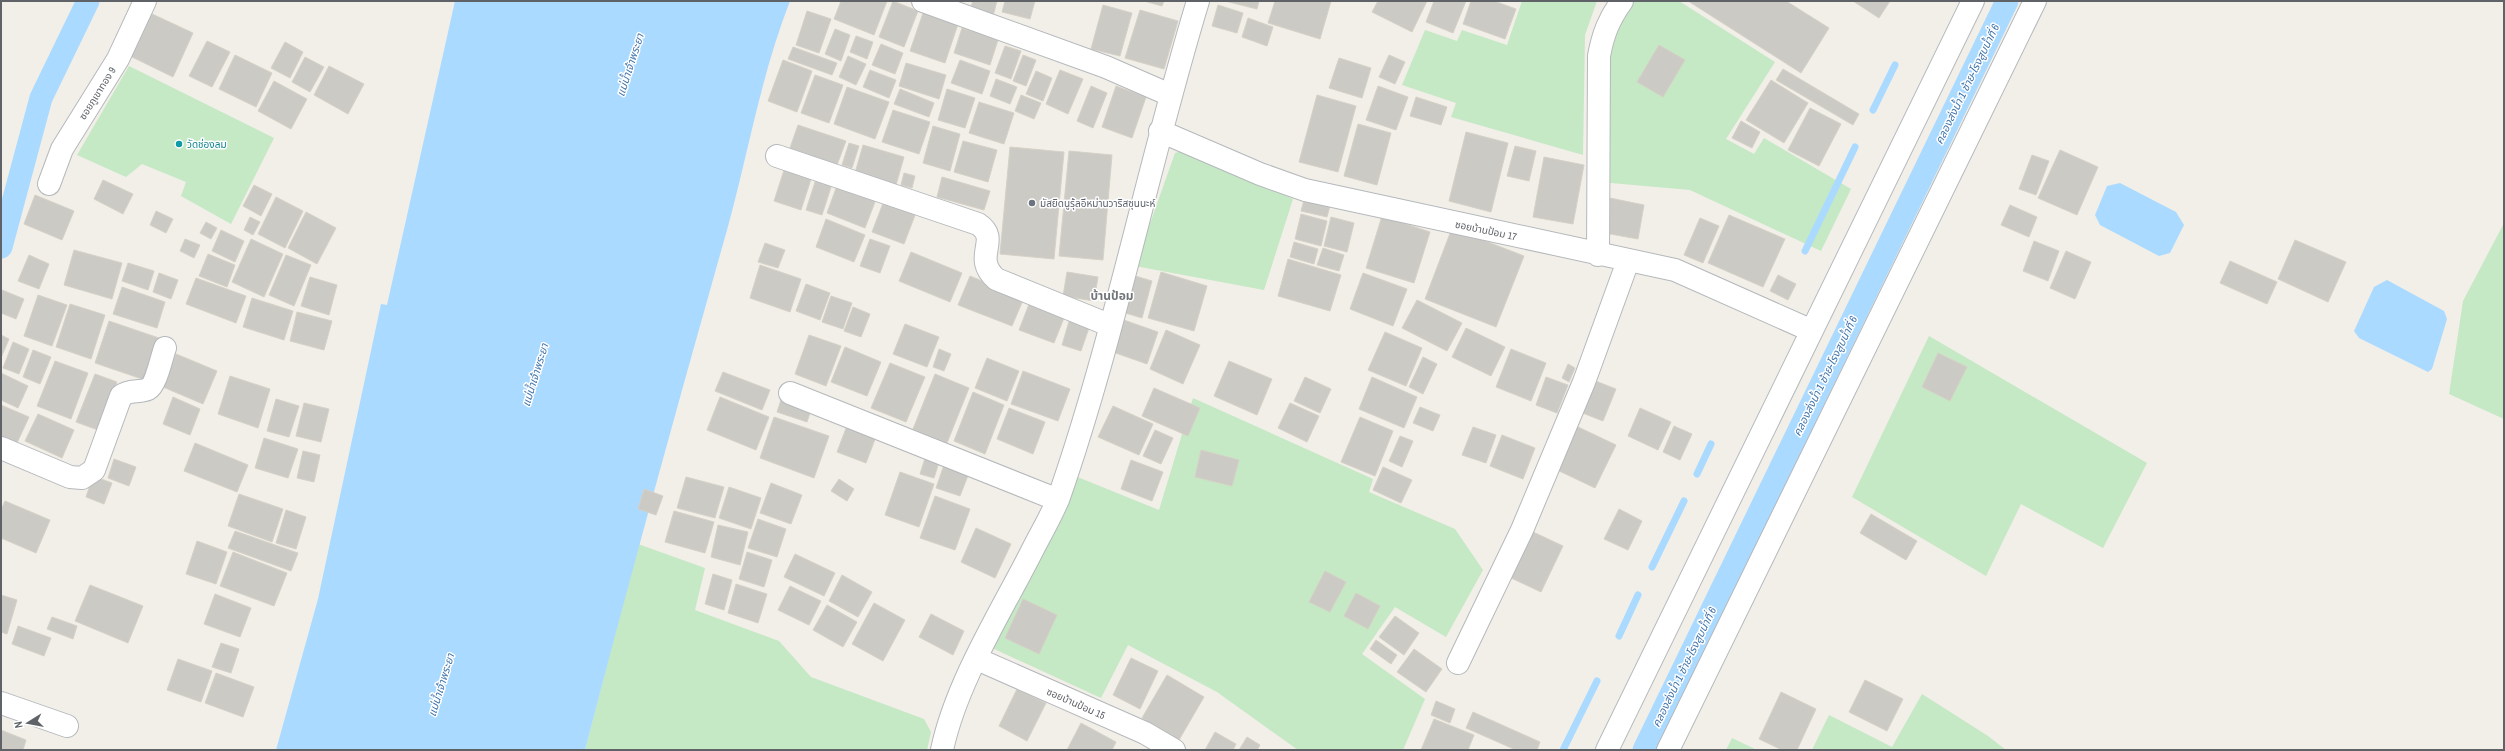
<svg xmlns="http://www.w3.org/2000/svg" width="2505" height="751" viewBox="0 0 2505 751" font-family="'Archivo Narrow','Noto Sans Thai',sans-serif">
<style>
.green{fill:#c5e8c5}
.water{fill:#aadaff}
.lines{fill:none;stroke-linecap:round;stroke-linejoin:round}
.stream{stroke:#aadaff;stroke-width:7}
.canal{stroke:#aadaff;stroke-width:23}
.building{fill:#cccac5;stroke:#d6d1c6}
.street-casing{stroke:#b5b8bc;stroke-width:24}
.secondary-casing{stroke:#b6babf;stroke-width:24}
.street{stroke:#fff;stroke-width:22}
.secondary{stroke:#fff;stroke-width:22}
.culture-dot{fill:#0f9aa8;stroke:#fff;stroke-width:1.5}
.worship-dot{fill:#6b7280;stroke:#fff;stroke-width:1.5}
.labels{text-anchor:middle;stroke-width:3;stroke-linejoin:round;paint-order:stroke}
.street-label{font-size:10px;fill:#5f6368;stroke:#fff}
.culture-label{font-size:10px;fill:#0d838f;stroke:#fff;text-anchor:start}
.worship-label{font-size:10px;fill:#5b616d;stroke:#fff;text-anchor:start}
.water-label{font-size:11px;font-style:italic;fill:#4174aa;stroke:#fff}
.quarter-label{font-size:12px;font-weight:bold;fill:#70757a;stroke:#fff}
</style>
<rect width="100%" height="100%" fill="#f1efe8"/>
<path class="green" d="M1522,1H1597L1585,35L1583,155L1451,117L1456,103L1402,85L1425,30L1457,41L1462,30L1507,45Z
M1620,1H1679L1775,62L1726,139L1754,154L1764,138L1851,189L1821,251L1690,190L1600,182L1604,35Z
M129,66L274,138L231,224L181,196L186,182L142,164L126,177L77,155Z
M1185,150L1293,199L1264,290L1135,266L1175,153Z
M2504,223V419L2449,394L2463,301Z
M1929,336L2147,463L2103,548L2021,504L1986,576L1852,497Z
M1193,398L1373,479L1369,492L1455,529L1483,570L1446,637L1395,607L1362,654L1425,699L1403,750H1298L1217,692L1128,645L1101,698L992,648L1075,476L1159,510Z
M638,544L705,568L695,610L779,641L811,677L924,719L931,732L927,750H585Z
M1922,694L1988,736L2006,750H1812L1829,715L1892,747Z
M1732,738L1757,750H1726Z"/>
<path class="water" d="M455,1H790C761,75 748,154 727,230C678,403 630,576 585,750H276L318,599L381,304L387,305Z
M2120,183L2176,212L2184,225L2170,253L2159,256L2100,225L2095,215L2107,186Z
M2387,280L2444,311L2447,319L2432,369L2428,372L2359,338L2354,331L2374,287Z"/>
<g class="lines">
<path class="stream" d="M1873,110L1895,65
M1805,251L1855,147
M1697,474L1711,444
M1652,567L1684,501
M1619,636L1638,595
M1563,750L1597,681"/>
<path class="canal" d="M1,247L41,98L88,1
M1644,750L2007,1"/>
</g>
<path class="building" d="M841,1H887L874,35L834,19Z
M893,1L918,11L904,47L879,37Z
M973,1H997L993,16L970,9Z
M1005,1H1035L1030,19L1002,12Z
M1144,1H1164L1162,6Z
M1225,1H1259L1257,9Z
M1275,1H1331L1320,39L1268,23Z
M1378,1H1427L1412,32L1372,12Z
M1434,1H1466L1453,33L1426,22Z
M1471,1H1494L1516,9L1505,39L1463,24Z
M1688,1H1786L1829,28L1801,73Z
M1853,1H1890L1879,18Z
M1103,5L1132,13L1120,56L1091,49Z
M1218,5L1243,13L1237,33L1212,26Z
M1140,10L1178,21L1164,69L1125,58Z
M807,11L831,19L819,53L796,45Z
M150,13L193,33L173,77L130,56Z
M923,13L958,24L945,63L910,51Z
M1248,18L1273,27L1267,46L1242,37Z
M962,28L998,40L990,65L954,53Z
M835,29L850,35L841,61L825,54Z
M856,36L873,42L867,59L850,52Z
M207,41L230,52L212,87L189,76Z
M285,42L303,52L290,78L271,68Z
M881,44L903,53L895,74L872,65Z
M1659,45L1685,60L1663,97L1637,82Z
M1005,46L1021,51L1011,79L995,73Z
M793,47L837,63L832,75L788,59Z
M235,55L272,73L256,107L219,89Z
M1023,55L1036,60L1026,86L1013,81Z
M1389,55L1405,62L1395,84L1379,77Z
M848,56L866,64L856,85L839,77Z
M305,57L324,67L310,92L292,82Z
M1339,58L1371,68L1362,98L1329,88Z
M783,60L812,71L797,112L768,101Z
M960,60L990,71L982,94L951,83Z
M906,63L946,75L939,99L899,86Z
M329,66L364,84L348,114L314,95Z
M1783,69L1859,114L1853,125L1776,80Z
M870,70L896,80L889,98L863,87Z
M1060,70L1083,79L1068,114L1046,104Z
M1036,71L1052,78L1043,101L1026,94Z
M815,75L843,85L829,123L801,113Z
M996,79L1017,87L1010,104L990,96Z
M1771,80L1808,103L1784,143L1746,120Z
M274,81L307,99L291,129L258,111Z
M1091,86L1107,93L1093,128L1077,121Z
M1116,86L1146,97L1132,138L1102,127Z
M1378,86L1408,97L1396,130L1366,120Z
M847,87L889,102L875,139L834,124Z
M900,89L934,103L929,117L894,104Z
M947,89L975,98L965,128L938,120Z
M1021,95L1041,103L1034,119L1015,111Z
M1317,95L1356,106L1338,172L1299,162Z
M1416,97L1447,107L1441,125L1410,116Z
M979,102L1014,113L1004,144L969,133Z
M1810,108L1841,124L1819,166L1788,150Z
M893,110L930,122L919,154L882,142Z
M1741,121L1760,132L1752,148L1732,138Z
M1358,124L1391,133L1377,185L1344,176Z
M798,125L846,141L837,165L790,148Z
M933,126L960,134L950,171L923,163Z
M1466,132L1508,143L1491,212L1449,201Z
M963,141L997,150L988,182L954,172Z
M849,143L859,146L852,168L842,165Z
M863,145L904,157L896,185L855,173Z
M1515,146L1536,151L1529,181L1507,176Z
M1010,147L1064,152L1054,259L1000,254Z
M2060,150L2098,167L2077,215L2038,198Z
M1069,151L1112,155L1103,260L1059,256Z
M2032,155L2049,161L2036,195L2019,189Z
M1544,157L1584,165L1573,224L1533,217Z
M786,164L813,173L801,210L774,201Z
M904,173L915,176L912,188L901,185Z
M817,176L833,181L822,215L806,210Z
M942,177L990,191L984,210L937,197Z
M103,180L133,194L123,214L94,199Z
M839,180L878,194L865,228L827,213Z
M254,185L272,194L261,216L243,206Z
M35,195L74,211L62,240L24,224Z
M1305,196L1331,202L1327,217L1301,211Z
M276,197L303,211L285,248L258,234Z
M1605,197L1644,205L1638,239L1599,232Z
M885,198L917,210L904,244L872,232Z
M2010,205L2037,217L2029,237L2001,225Z
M156,211L173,219L166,233L150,225Z
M306,212L336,228L317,264L288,248Z
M1301,214L1327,221L1321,246L1295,239Z
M1729,215L1785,239L1763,287L1708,263Z
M1382,216L1430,232L1414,283L1366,268Z
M250,217L260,222L253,235L244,230Z
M1331,217L1354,223L1347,252L1324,246Z
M1700,218L1719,226L1703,263L1684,255Z
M826,219L865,235L854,262L816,247Z
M206,222L217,228L211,239L200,233Z
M1452,228L1524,256L1496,327L1425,299Z
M221,230L244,241L235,262L212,251Z
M185,239L200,245L194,258L180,251Z
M251,239L283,254L264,297L232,282Z
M870,239L890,246L880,273L860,266Z
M2295,240L2346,262L2328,302L2278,279Z
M2034,241L2059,251L2048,281L2023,271Z
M1294,242L1318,249L1314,264L1290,257Z
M765,243L785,250L778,268L758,262Z
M1323,248L1344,255L1339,271L1317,265Z
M74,250L122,263L112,299L64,285Z
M2066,251L2091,262L2075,299L2050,288Z
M911,252L962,273L950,302L899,281Z
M208,254L235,265L227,287L199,276Z
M29,255L49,264L39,289L18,281Z
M286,255L311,265L294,306L269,295Z
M1288,259L1341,275L1330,311L1278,296Z
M2230,261L2277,282L2267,304L2220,283Z
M128,263L154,271L148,290L122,281Z
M760,265L801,279L790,312L750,298Z
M1067,272L1098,277L1094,301L1063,296Z
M1161,272L1207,286L1194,331L1148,318Z
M159,273L178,280L171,299L153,292Z
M1363,273L1407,289L1393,326L1350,309Z
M1132,275L1152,281L1142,318L1122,312Z
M1778,275L1796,284L1788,300L1770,291Z
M970,276L1024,298L1012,326L958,305Z
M310,277L337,285L329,315L301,306Z
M196,278L246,296L236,323L186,304Z
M806,284L830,293L820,320L796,311Z
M122,287L165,302L157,328L113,314Z
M2,290L24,299L16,319L1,313Z
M38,295L67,305L52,346L24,336Z
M831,296L852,303L843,329L822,322Z
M252,298L293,311L284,340L243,327Z
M1031,299L1066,313L1054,343L1019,330Z
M1417,300L1462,323L1447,351L1402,328Z
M70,304L105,315L91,359L56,347Z
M853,307L870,314L861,337L844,331Z
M297,312L332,321L324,350L290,341Z
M1070,318L1090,325L1081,351L1062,345Z
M1121,319L1158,332L1147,364L1110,351Z
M109,321L159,338L145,380L95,363Z
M905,324L939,337L927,367L893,354Z
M1466,328L1505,347L1491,376L1452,357Z
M1166,330L1200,345L1183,384L1150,369Z
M1385,332L1422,348L1406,386L1368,370Z
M1,335L9,339L1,358Z
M809,335L841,346L826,386L795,374Z
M13,342L29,349L19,374L3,368Z
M845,347L881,362L867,396L831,382Z
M939,349L951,354L944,371L933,367Z
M1511,349L1546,363L1531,401L1496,387Z
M33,350L51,357L40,384L23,377Z
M1938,353L1967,367L1950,401L1922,387Z
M176,354L217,371L203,404L163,387Z
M1423,357L1437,364L1423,394L1409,387Z
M987,358L1019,371L1007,401L975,388Z
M55,361L88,373L71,419L37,406Z
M1229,361L1272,379L1257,415L1214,396Z
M890,363L925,377L906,422L871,408Z
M1568,364L1575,368L1569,382L1562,378Z
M1023,371L1070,389L1058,421L1011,404Z
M723,372L770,390L762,410L715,391Z
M1,373L28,386L18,408L1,400Z
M95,374L117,382L98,430L76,422Z
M935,374L969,388L947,443L913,429Z
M230,376L270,389L258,428L218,414Z
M1305,377L1331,389L1320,413L1294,401Z
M1372,377L1417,397L1404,428L1359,409Z
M1546,377L1568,385L1557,413L1536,405Z
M1588,378L1616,389L1603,421L1575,410Z
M1154,388L1200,408L1188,436L1142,416Z
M973,392L1004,405L985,454L954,441Z
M783,394L813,404L807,422L777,412Z
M173,397L200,409L190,435L163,424Z
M720,397L769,417L756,450L707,430Z
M276,399L299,406L289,437L267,431Z
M304,403L329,409L321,442L296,436Z
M1290,403L1319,416L1307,442L1278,428Z
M1,405L29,417L17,443L1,436Z
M1113,406L1153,424L1139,455L1098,437Z
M1420,407L1440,415L1433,431L1413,423Z
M1009,408L1045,422L1033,454L997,439Z
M1640,408L1671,422L1658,450L1628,436Z
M38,414L74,430L62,458L25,441Z
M774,417L829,436L814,478L760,458Z
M1360,417L1393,431L1375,476L1341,462Z
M848,423L877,434L866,463L837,452Z
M1574,425L1616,445L1595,488L1553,468Z
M1674,426L1692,434L1680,460L1663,452Z
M1473,427L1496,435L1486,463L1462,455Z
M1155,430L1173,438L1161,464L1143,456Z
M1502,435L1535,448L1523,479L1490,466Z
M1400,436L1413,441L1402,467L1389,461Z
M264,438L298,449L288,478L255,468Z
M195,443L248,465L237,492L184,471Z
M1201,450L1239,460L1232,486L1195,477Z
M303,451L320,455L314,482L297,478Z
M927,452L941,456L934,478L920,474Z
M114,459L136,467L129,486L108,478Z
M946,459L971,468L960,496L936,488Z
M1131,460L1163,472L1152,501L1121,489Z
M1383,467L1412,480L1401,503L1373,490Z
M900,472L934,484L919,527L885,515Z
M93,476L112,483L104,504L86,497Z
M686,477L724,487L715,518L677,508Z
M839,479L854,489L847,501L831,491Z
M771,483L802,495L791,524L760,513Z
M729,487L761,498L751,529L719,518Z
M644,489L663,496L656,515L638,509Z
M239,494L283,509L272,542L228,526Z
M935,496L970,509L955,550L920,538Z
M5,501L50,520L36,553L1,538V510Z
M1619,509L1642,521L1628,550L1604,539Z
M286,510L306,517L296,549L276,543Z
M674,511L714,522L705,553L665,542Z
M1871,514L1917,541L1906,560L1860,533Z
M758,519L786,529L777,557L748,548Z
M718,525L748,532L740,565L711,557Z
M976,528L1011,544L995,578L961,562Z
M235,531L298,553L291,571L228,548Z
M1531,531L1563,546L1541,592L1509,577Z
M197,541L227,552L216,584L186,574Z
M233,552L287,573L274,606L220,586Z
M747,552L772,560L764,587L739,579Z
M795,554L835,573L824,596L784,577Z
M1325,571L1346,582L1330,612L1309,602Z
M713,574L732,580L724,610L705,604Z
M842,575L872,592L858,617L829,601Z
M736,584L767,594L758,623L728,613Z
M90,585L143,606L128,643L75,621Z
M790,586L821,601L809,625L778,610Z
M1356,593L1380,606L1368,629L1344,616Z
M215,594L251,608L240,637L204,624Z
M1,595L17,600L7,634L1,632Z
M1023,599L1057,615L1039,654L1005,638Z
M874,603L905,620L883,661L852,644Z
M827,605L857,622L843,647L813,630Z
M931,614L964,631L953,655L919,637Z
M1395,616L1419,633L1404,655L1379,637Z
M52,617L77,626L73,639L47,629Z
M18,626L51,638L44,656L12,644Z
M1376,640L1397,655L1391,664L1370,649Z
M221,643L239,649L231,673L212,667Z
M1414,649L1442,669L1426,692L1397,672Z
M1131,658L1158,671L1140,709L1113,695Z
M178,659L212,671L201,702L167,690Z
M216,673L254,687L243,717L205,703Z
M1167,675L1204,697L1179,740L1142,718Z
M1865,680L1903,699L1887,731L1849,712Z
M1017,689L1046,703L1027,741L999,726Z
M1781,692L1816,709L1797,750H1782L1759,739Z
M1436,701L1455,709L1450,723L1431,715Z
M1473,712L1540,742L1537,750H1516L1466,728Z
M1434,719L1474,735L1468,750H1421Z
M1081,723L1116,742L1112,750H1067Z
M1,730L26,740L23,750H1Z
M1215,732L1236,744L1233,750H1205Z
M1247,737L1260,745L1257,750H1239Z"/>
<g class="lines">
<g class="street-casing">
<path id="street" d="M923,1L1106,67L1170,95
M1160,131L1260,174L1305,190L1675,270L1810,330
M777,156L978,224C1002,240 971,256 996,279L1109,325
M49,184L62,149L118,59L145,1
M1598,255L1599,56C1603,34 1609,19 1622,1
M790,393L1058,500
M1,448L70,477L82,478L94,470L121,396C130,389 139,393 148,389C156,385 162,356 165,348
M977,659L1145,733L1174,750
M1458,663L1522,530L1584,382L1628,261
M1,703L67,726
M942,750C956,683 1001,612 1032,551C1041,533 1052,515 1059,497C1115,336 1148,165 1198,1
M1668,750L2035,1"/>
</g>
<g class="secondary-casing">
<path id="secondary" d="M1607,750L1973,1"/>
</g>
<use href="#street" class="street"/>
<use href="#secondary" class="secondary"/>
</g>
<circle class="culture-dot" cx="179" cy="144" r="4"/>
<circle class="worship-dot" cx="1032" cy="203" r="4"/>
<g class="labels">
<g class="street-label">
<text transform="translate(97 93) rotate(-58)" y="4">ซอยภูเขาทอง 9</text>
<text transform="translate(1486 230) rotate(12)" y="4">ซอยบ้านป้อม 17</text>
<text transform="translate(1076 703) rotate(24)" y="4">ซอยบ้านป้อม 15</text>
</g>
<g class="culture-label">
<text x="187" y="148">วัดช่องลม</text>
</g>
<g class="worship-label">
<text x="1040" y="207">มัสยิดนูรุ้ลอีหม่านวาริสซุนนะห์</text>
</g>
<g class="water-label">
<text transform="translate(630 65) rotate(-72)" y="4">แม่น้ำเจ้าพระยา</text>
<text transform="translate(1967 84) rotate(-64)" y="4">คลองส่งน้ำ 1 ซ้าย-โรงสูบน้ำที่ 6</text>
<text transform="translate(535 375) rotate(-73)" y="4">แม่น้ำเจ้าพระยา</text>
<text transform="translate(1825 376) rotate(-64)" y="4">คลองส่งน้ำ 1 ซ้าย-โรงสูบน้ำที่ 6</text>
<text transform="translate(1684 667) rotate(-64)" y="4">คลองส่งน้ำ 1 ซ้าย-โรงสูบน้ำที่ 6</text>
<text transform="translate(441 685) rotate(-73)" y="4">แม่น้ำเจ้าพระยา</text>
</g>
<g class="quarter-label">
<text x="1112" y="300">บ้านป้อม</text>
</g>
</g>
<rect width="2505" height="751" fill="none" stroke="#5f6368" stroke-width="4"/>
<g transform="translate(28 723) rotate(259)" stroke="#ffffff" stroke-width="3" paint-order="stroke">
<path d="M0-3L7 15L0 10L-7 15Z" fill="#5f6368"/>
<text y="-6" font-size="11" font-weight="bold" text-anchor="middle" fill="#5f6368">N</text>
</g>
</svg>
